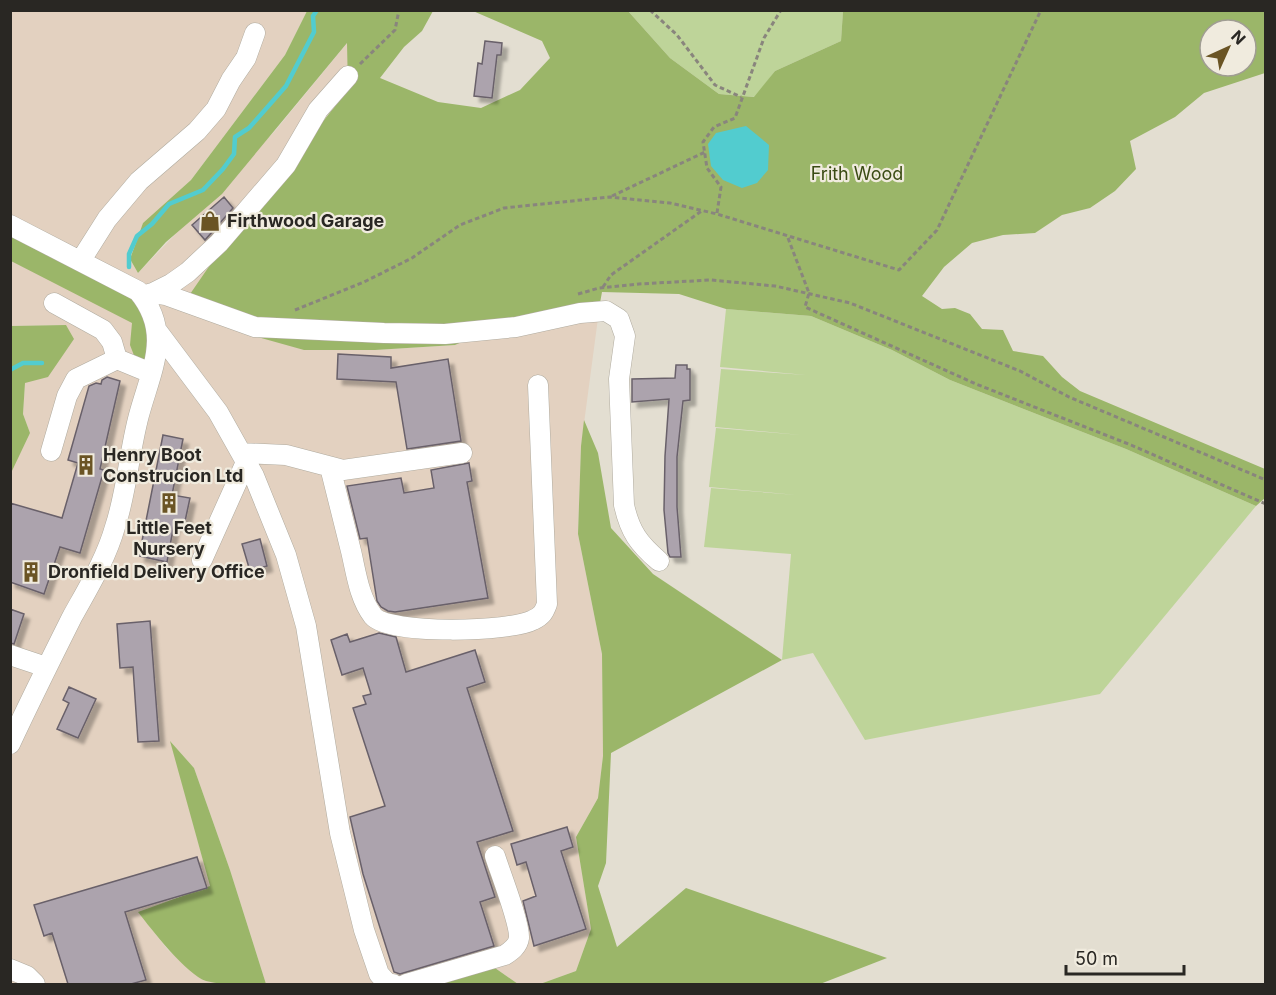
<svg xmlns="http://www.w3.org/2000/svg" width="1276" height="995" viewBox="0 0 1276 995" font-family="Inter,sans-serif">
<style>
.industrial{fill:#e3d1c0}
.green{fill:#bed499}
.forest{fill:#9bb669;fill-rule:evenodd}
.water{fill:#52cccf}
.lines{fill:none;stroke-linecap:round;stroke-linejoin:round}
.stream{stroke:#52cccf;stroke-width:4.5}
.building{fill:#aca3ad;stroke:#69616a;stroke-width:1.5;filter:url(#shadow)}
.minor-casing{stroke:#b0ab9f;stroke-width:21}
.path{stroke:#89857d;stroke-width:3;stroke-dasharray:4.5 3;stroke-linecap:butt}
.minor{stroke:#fff;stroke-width:20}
.labels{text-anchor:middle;stroke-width:4.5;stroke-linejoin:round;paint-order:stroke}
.park-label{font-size:18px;fill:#3a4b13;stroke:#f0ebde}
.poi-label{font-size:18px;font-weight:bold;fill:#292723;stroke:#f0ebde;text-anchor:start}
</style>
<defs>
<filter id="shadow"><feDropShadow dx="5.5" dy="5.5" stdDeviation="1.5" flood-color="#0004"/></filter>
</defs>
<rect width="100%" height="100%" fill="#e3ded1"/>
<path class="industrial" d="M11,11H307L285,55L191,180L143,223L130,259L138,273L275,131L348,42V90L319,126L304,350H375L455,345L498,326L600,303L581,446L578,534L602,654L603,756L598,798L576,837L591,929L576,971L540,984H518L495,968L438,984H266L230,870L194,768L171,742L210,886L138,912L168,950L203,980L223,984H11L10,473L30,433L23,414L25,383L66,325L11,326Z"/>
<path class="green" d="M628,11H843L841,41L775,71L755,97L719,94L670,58Z
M726,309L811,316L892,350L950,380L1126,449L1256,506L1100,694L865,740L813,653L782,660L791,554L704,547L711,488L796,495L709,487L716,428L801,435L715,427L721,369L806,375L720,367Z"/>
<path class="forest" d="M307,11H433L422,31L404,47L380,78L438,102L481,108L520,90L550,58L542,41L473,11H628L670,58L719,94L754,97L775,71L841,41L843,11H1265V73L1204,93L1175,117L1130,141L1136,169L1115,191L1090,208L1062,215L1035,233L1003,235L972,243L944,267L922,296L942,309L955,308L970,314L982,329L1003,330L1013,351L1043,356L1062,377L1080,391L1265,469V498L1256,506L1126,449L950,380L892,350L811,316L726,309L679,294L602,292L600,303L498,326L455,345L375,350H304L250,335L188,297L219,252L348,90L347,43L222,194L166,242L138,273L130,259L143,223L191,180L285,55ZM1210,30H1246V66H1210Z
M10,234L124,290L140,305L154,328L148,360L135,358L130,345L132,323L11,261Z
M66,325L74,339L48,377L25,383L23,414L30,433L11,473V326Z
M584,420L598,453L611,528L653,574L782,660L611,753L606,863L598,886L617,947L686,888L887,958L820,984H540L576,971L591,929L576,837L598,798L603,756L602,654L578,534L581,446Z
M170,741L194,768L230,870L266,984C246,984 226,986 206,981C187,975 151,929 138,912L210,886Z
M495,968L518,984H438Z"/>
<path class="water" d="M746,126L769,145L768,170L757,183L742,188L723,180L711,166L708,144L716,133Z"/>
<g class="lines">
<path class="stream" d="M129,267V254L137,236L152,224L169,204L203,190L223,169L234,154L235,137L249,128L286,86L314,32L313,16L317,10
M10,370L23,363H42"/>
</g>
<path class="building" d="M485,41L502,43L501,55H497L492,98L474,96L478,63L482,64Z
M224,197L233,208L205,240L192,225Z
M338,354L391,357V368L448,359L461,441L407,449L396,382L337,379Z
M676,365H687V369H690V400L683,401L677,457V507L681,557H670L668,553L664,510L665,456L669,399L632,402V379L675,378Z
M107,377L120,381L100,469L104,470L80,553L60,547L44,594L10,582V503L62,518L78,463L68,460L89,386L96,383L101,384L102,380Z
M163,435L183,439L172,495L190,498L184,526L174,524L167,562L139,556Z
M469,463L472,481L467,482L488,598L395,612L388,611L381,607L377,601L367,538L360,539L347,486L401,478L404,493L434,488L431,470Z
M260,539L267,566L250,571L242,544Z
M10,609L24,614L14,644L10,643Z
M150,621L159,741L138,742L133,667L120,668L117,624Z
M379,633L396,637L406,672L475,650L485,682L467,688L513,831L477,842L495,897L480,902L494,946L400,974L394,972L363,874L350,817L385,806L353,708L366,704L363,696L371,694L363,668L342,675L331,640L347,634L350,642Z
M69,687L96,699L78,738L57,729L69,703L63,700Z
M567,827L573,847L561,851L586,929L534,946L523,901L536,896L526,862L517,865L511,844Z
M197,857L207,888L125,912L146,980L131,984H68L52,933L44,936L34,905Z"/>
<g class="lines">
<g class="minor-casing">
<path id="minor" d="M10,225L138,291C173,333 151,370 139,415C129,452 127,491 115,527C106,559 88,588 72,617C51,659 30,701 10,744
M81,260L107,219L139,181L197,131L216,109L231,80L246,58L255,33
M153,293L171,284L188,272L219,243L286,165L318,110L348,76
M142,296L153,293L166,295L255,327L384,333L445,334L516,327L580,313L606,311L619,319L625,336L619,379L624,505C630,532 639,544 659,561
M54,303L103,330L112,342L117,359L151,373
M158,332L218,412L254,476L286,555L306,626L340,833L364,930L379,974L388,984H393
M51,451L67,396L76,379L117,359
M241,453L286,455L343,470L462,453
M330,467C337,495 344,523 351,551C356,572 359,598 373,616C389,635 511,632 533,620C542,616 544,612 547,604L538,385
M202,560L246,462
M10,655L46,667
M10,969L27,976L35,984
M406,984L505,955C511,951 518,946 519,938C520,923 500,872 495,856"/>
</g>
<path class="path" d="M650,10L677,35L715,85L741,97
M360,64L395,30L399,10
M612,196L705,152
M717,213L721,187L707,168L703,142L714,127L735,118L764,38L781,10
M788,238L809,293L805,307L976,384L1131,445L1266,504
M603,287L611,275L703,210
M578,294L599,288L639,284L711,280L775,286L850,303L1020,371L1069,397L1266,480
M295,310L364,282L412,258L460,225L504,208L610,197L670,203L717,214L899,270L937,230L1041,10"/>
<use href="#minor" class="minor"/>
</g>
<defs>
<g id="shop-bare" transform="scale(1.62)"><path d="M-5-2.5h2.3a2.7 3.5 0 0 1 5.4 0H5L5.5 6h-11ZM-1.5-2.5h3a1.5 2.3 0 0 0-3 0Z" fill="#6a5424" stroke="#f0ebde" stroke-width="2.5" paint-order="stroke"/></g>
<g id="building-bare" transform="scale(1.62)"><path d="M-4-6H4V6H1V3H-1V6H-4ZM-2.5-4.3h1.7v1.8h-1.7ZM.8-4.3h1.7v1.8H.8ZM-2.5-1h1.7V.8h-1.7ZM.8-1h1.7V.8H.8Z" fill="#6a5424" stroke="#f0ebde" stroke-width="2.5" paint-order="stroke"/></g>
</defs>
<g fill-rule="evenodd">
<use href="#shop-bare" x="210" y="221"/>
<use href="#building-bare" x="86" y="465"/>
<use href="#building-bare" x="169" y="503"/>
<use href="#building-bare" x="31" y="572"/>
</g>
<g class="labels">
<g class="park-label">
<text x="857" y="180">Frith Wood</text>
</g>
<g class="poi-label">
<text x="227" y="227">Firthwood Garage</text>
<text x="103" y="461">Henry Boot<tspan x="103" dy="21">Construcion Ltd</tspan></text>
<text x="169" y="534" text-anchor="middle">Little Feet<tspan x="169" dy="21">Nursery</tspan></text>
<text x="48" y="578">Dronfield Delivery Office</text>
</g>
</g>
<rect width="1276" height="995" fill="none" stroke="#292723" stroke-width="24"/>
<g transform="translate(1228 48) rotate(45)"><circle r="28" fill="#f0ebde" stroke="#a09d93" stroke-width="1.5"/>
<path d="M0-4.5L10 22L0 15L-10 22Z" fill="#6a5424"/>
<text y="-9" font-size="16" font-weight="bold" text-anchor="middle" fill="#292723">N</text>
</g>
<path d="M1066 965v9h118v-9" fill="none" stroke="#292723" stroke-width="3"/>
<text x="1075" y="965" font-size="18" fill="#292723" stroke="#f0ebde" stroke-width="4.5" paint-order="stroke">50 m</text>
</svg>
